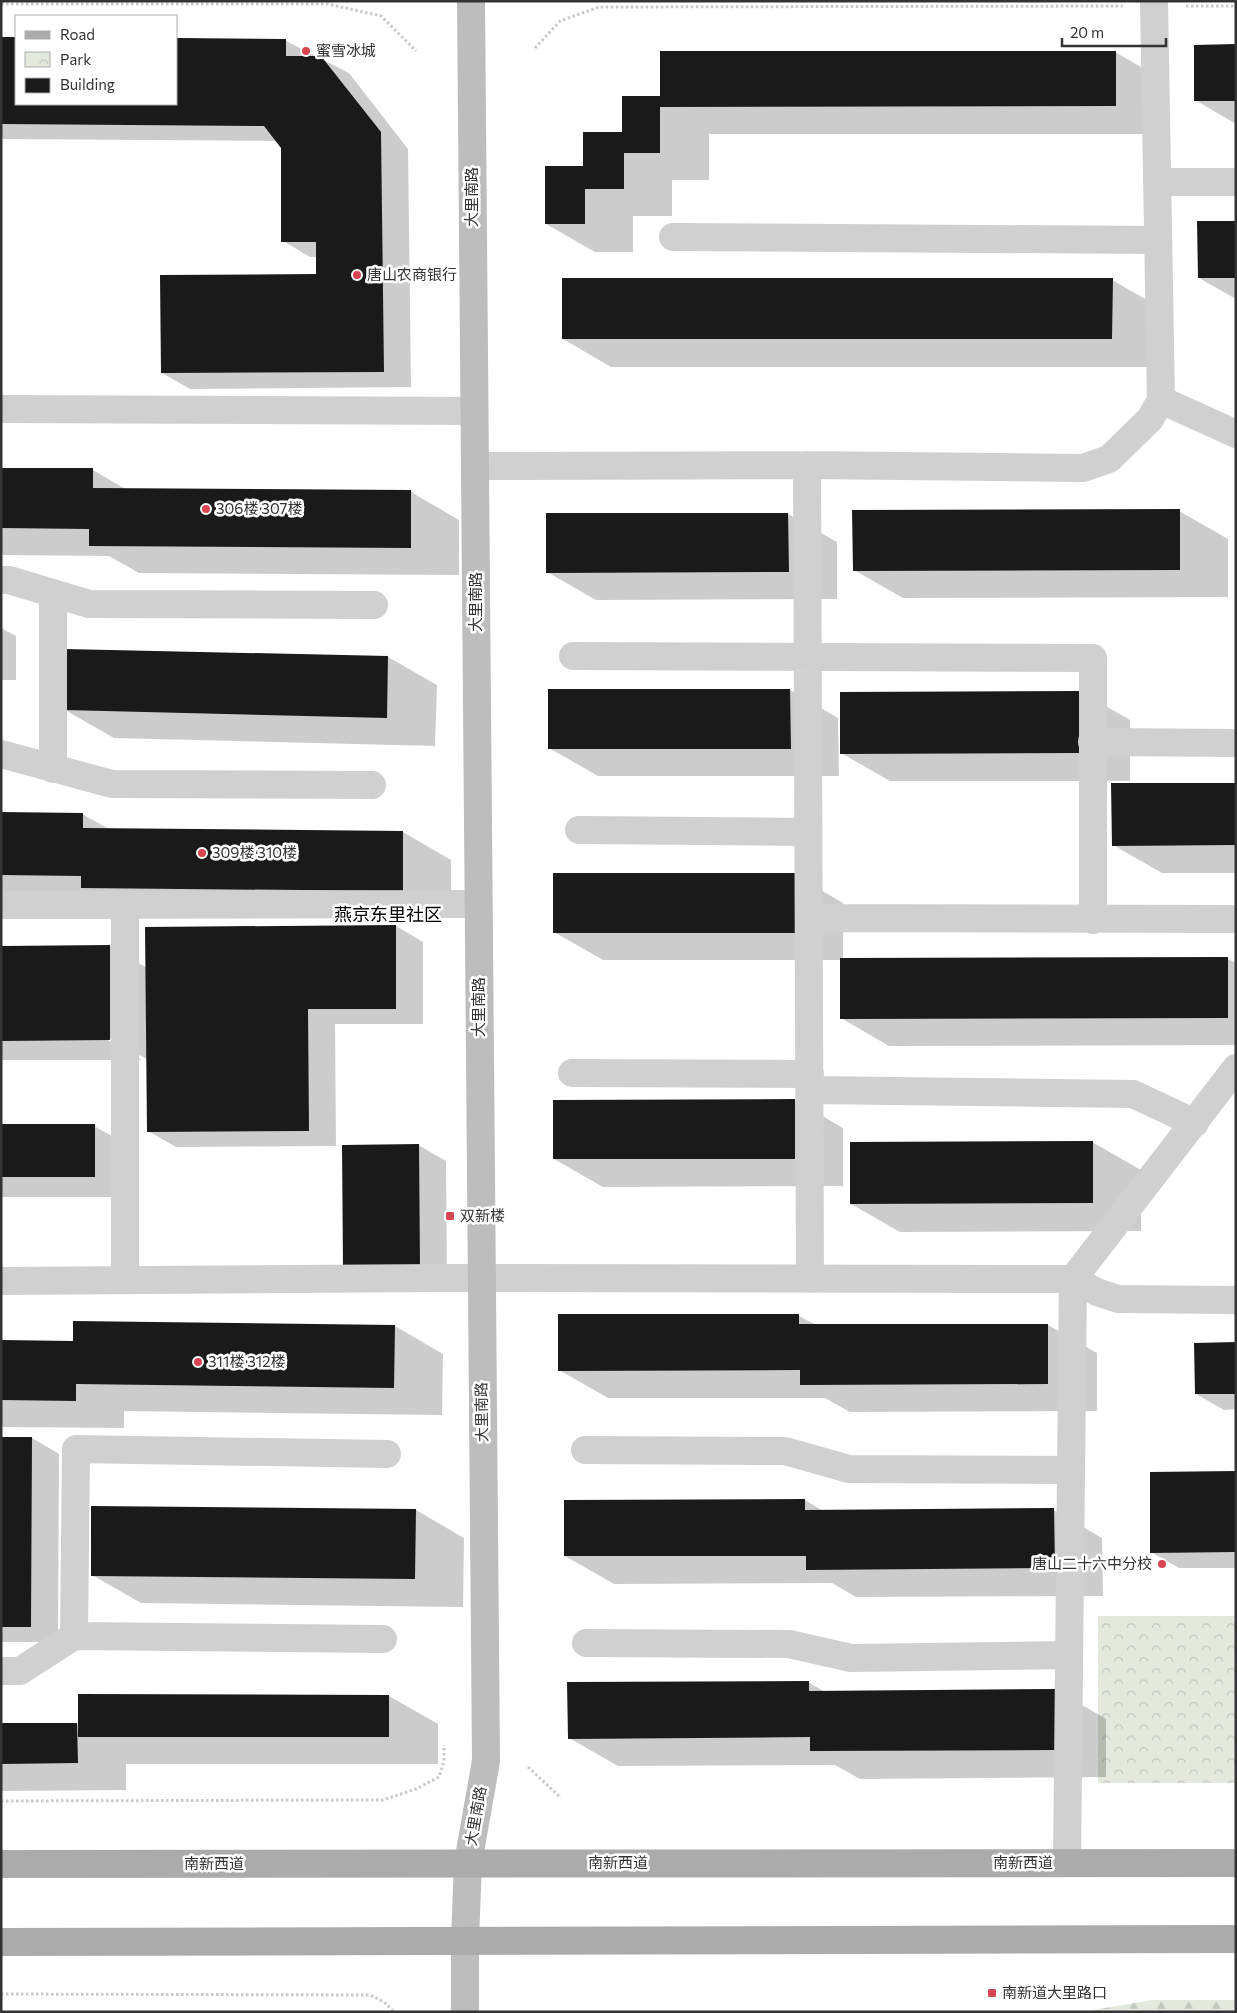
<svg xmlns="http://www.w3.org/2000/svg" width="1237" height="2013" viewBox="0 0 1237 2013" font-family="Commissioner,'Noto Sans SC',sans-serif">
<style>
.forest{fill:url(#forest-firs)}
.park{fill:url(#park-crowns)}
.shadow{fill:#0003}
.building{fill:#1a1a1a}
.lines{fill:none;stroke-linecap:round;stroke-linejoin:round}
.path{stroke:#cacaca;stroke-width:3;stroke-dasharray:2.5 2.5;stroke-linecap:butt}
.street{stroke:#d0d0d0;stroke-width:28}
.secondary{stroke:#bdbdbd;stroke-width:28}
.primary{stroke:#ababab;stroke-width:28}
.poi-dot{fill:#d84654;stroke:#fff;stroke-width:2}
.labels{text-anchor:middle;stroke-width:5;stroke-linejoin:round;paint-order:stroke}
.poi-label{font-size:15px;fill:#333;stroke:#fff;text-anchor:start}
.street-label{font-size:15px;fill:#333;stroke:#fff}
.quarter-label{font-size:18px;fill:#000;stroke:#fff}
</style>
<defs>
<pattern id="forest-firs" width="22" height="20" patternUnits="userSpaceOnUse" patternTransform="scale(1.25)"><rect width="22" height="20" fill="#e3e9dd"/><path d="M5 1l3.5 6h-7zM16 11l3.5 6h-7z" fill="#c3c8be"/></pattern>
<pattern id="park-crowns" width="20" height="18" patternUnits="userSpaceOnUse" patternTransform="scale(1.25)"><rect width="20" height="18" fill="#e3e9dd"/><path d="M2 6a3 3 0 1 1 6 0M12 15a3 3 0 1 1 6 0" fill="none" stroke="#c3c8be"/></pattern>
</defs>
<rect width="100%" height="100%" fill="#fff"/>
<path class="forest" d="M1152,2000H1236V2012H1082Z"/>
<path class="park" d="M1098,1616H1236V1783H1098Z"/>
<path class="shadow" d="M1,38H16V104H176L286,41L349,73L408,149L411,387L190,389L162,373L317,275V257H310L283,241L282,148L277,141L1,139Z
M1236,46V124L1195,100Z
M1115,52L1164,80V134H709V180H672V216H633V252H595L546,224L585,167L662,97Z
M1236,222V299L1199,278Z
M1112,280L1161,308L1160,367H611L563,339Z
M1,469L93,470L127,490L411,492L459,520V575L139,573L109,556L1,555Z
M1179,511L1228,539V597L903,598L854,570Z
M788,514L837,542V599L596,600L547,572Z
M1,628L16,636V680H1Z
M66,650L388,657L437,685L435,746L114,738L65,710Z
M790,690L838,718L839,776H598L549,748Z
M1081,692L1130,720V781H890L841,753Z
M1236,784V873H1162L1113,845Z
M1,813L82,814L109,829L403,832L451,860V918L131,916L1,902Z
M795,875L843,903V960L1228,959L1236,963V1045L889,1046L841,1018V960H603L554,932Z
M396,926L423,942V1024H335L336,1146L176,1147L148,1131V1060L106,1036L104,1038L142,1060H1V947L110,946L147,968L146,928Z
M795,1100L843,1128V1186L603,1187L554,1159Z
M1,1126H94L130,1146V1197H1Z
M1092,1142L1141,1170V1231L900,1232L851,1204Z
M418,1145L446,1161L447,1281L372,1282Z
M559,1316H799L816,1325H1048L1097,1353V1411L850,1412L825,1398H608L559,1370Z
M395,1326L443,1354L442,1415L124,1411V1428L1,1427V1341L74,1342Z
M1236,1343V1409L1224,1410L1196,1394Z
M1,1438H32L59,1454L58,1642H2Z
M1236,1473V1568H1179L1151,1552Z
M805,1500L823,1511L1054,1510L1102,1538L1103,1596L856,1597L832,1583L614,1584L565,1556Z
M416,1510L464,1538L463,1607L141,1603L92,1575Z
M808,1682L825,1692L1058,1691L1106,1719V1777L860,1779L835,1765L618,1766L569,1738Z
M389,1696L438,1724V1764H126V1790L1,1791V1724H80Z"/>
<path class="building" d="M1,37H16V104H176V38L286,39V56H321L381,132L384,372L161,373L160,275L316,274V242H281V148L264,126L1,124Z
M1236,44V101H1194V45Z
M660,51H1116V106L660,107V153H624V189H585V224H545V166H583V132H622V96H660Z
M1197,221H1236V278H1198Z
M562,278H1113L1112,339H562Z
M1,468H93V488L411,490V548L89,546V529L1,528Z
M1180,509V570L853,571L852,510Z
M546,513H788L789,572L546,573Z
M65,649L388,656L387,718L64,710Z
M548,689H790L791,749H548Z
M1082,691V753L840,754V692Z
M1111,783H1236V845L1112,846Z
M1,812L83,813V828L403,831V891L81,888V876L1,875Z
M553,873H795V933H553Z
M396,925V1009H308L309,1131L147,1132L145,927Z
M110,945V1040L1,1041V946Z
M1228,957V1018L840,1019V958Z
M795,1099V1159H553V1100Z
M1,1124H95V1177H1Z
M1093,1141V1203L850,1204V1142Z
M419,1144L420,1266L343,1267L342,1145Z
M558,1314H799V1324H1048V1384L800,1385V1370L558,1371Z
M73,1321L395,1325L394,1388L76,1384V1401L1,1400V1340L73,1341Z
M1236,1342V1394H1195L1194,1343Z
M1,1437H32L31,1627H1Z
M1236,1471V1552L1150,1553V1472Z
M805,1499V1510L1054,1508L1055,1568L806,1570V1556H564V1500Z
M91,1506L416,1509L415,1579L91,1576Z
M809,1681V1691L1058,1689V1750L810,1751V1737L568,1739L567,1682Z
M78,1694L389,1695V1737H78Z
M1,1723H77L78,1763L1,1764Z"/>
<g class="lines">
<path class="path" d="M1,4H328L381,16L416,51
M1186,6H1236
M535,48L560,21L599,7L1123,6
M528,1767L561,1798
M1,1801L383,1800L416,1789L439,1777L444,1761V1745
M1,1994L370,1995L384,2002L394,2012"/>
<path class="street" d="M1154,1L1161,400L1236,434
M1157,182H1236
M673,237L1158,240
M1,409L474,411
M807,465L810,1279
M475,466L807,465L1083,468L1109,459L1150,419L1161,400
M1,580H9L89,604L374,605
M53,593V769
M573,656L1093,658V920
M1092,742L1236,743
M1,754L112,784L372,785
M579,830L808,832
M1,905L469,904
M125,905V1280
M809,918L1236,919
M572,1073L810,1074
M811,1090L1133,1094L1195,1123
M1,1281L440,1278L1073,1279L1097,1292L1118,1299L1236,1300
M585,1450L785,1451L849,1469L1071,1470
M74,1636L76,1449L387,1454
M586,1643L789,1644L851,1658L1069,1655
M1,1671H20L74,1636L383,1639
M1067,1863L1073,1279L1236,1068"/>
<path class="secondary" d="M465,2012V1940L468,1863L486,1761L471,1"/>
<path class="primary" d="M1,1864L1236,1863
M1,1942L1236,1939"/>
</g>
<g class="poi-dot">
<circle cx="306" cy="51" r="5"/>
<circle cx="357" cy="275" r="5"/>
<circle cx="206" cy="509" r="5"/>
<circle cx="202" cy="853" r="5"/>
<rect x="445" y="1211" width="10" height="10" rx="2.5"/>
<circle cx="198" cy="1362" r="5"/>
<circle cx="1162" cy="1564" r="5"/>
<rect x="987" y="1988" width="10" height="10" rx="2.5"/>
</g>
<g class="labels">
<g class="poi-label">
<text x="316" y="56">蜜雪冰城</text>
<text x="367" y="280">唐山农商银行</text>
<text x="216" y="514">306楼 307楼</text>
<text x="212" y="858">309楼 310楼</text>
<text x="460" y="1221">双新楼</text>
<text x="208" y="1367">311楼 312楼</text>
<text x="1152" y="1569" text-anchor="end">唐山二十六中分校</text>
<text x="1002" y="1998">南新道大里路口</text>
</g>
<g class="street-label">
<text transform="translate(472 197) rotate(-90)" y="5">大里南路</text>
<text transform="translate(476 602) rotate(-90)" y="5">大里南路</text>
<text transform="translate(479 1007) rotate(-90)" y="5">大里南路</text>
<text transform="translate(482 1412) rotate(-91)" y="5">大里南路</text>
<text transform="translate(476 1816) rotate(-80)" y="5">大里南路</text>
<text x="618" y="1868">南新西道</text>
<text x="1023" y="1868">南新西道</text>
<text x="214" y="1869">南新西道</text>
</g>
<g class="quarter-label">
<text x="388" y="921">燕京东里社区</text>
</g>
</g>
<rect width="1237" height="2013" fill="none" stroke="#333333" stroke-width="5"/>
<rect x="15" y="15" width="162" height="90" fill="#ffffff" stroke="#adadad"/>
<rect x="25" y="31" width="25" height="8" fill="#ababab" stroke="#adadad"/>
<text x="60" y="40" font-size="15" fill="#333333">Road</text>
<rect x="25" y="52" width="25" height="15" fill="url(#park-crowns)" stroke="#adadad"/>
<text x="60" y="65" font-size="15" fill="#333333">Park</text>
<rect x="25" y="78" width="25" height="15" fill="#1a1a1a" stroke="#adadad"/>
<text x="60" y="90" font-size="15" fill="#333333">Building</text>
<path d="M1062 38v8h104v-8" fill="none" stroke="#333333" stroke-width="2.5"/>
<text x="1070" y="38" font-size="15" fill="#333333" stroke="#ffffff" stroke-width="4" paint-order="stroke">20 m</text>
</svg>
